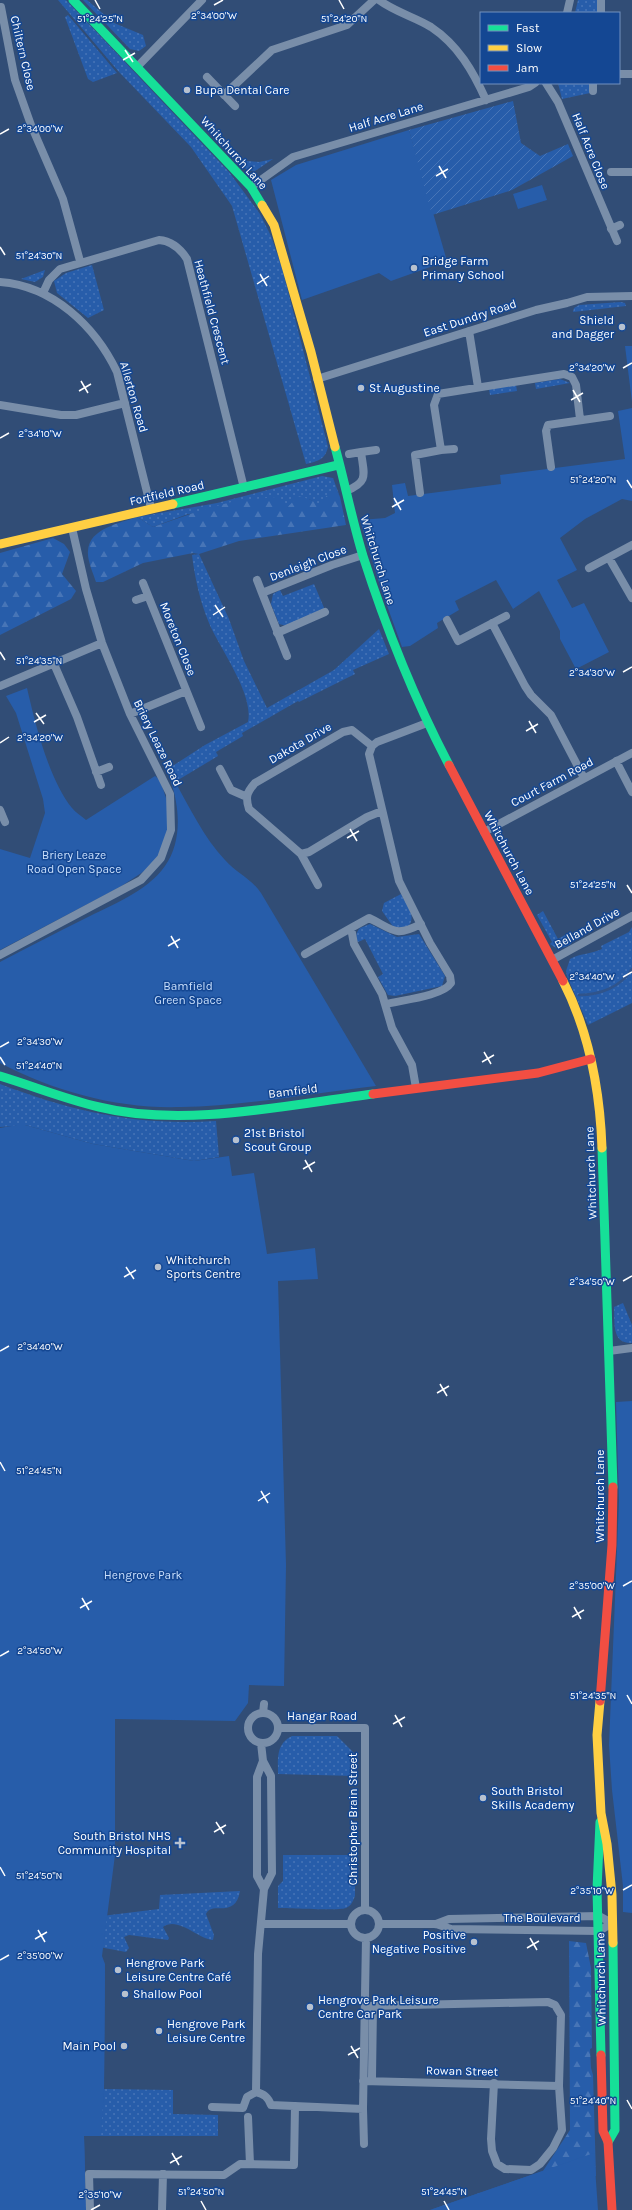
<svg xmlns="http://www.w3.org/2000/svg" width="632" height="2210" viewBox="0 0 632 2210" font-family="Karla,sans-serif">
<style>
.grass{fill:url(#grass-dots)}
.forest{fill:url(#forest-firs)}
.park{fill:#275daa}
.garden{fill:url(#garden-furrows)}
.lines{fill:none;stroke-linecap:round;stroke-linejoin:round}
.stream{stroke:#30548b;stroke-width:2.5}
.street{stroke:#798ea9;stroke-width:8}
.fast{stroke:#16e098;stroke-width:9}
.slow{stroke:#ffcf43;stroke-width:9}
.jam{stroke:#f24e42;stroke-width:9}
.ticks{fill:none;stroke:#fff;stroke-width:1.5}
.poi-dot{fill:#b7c1cf;stroke:#144793;stroke-width:1.5}
.labels{text-anchor:middle;stroke-width:3;stroke-linejoin:round;paint-order:stroke}
.street-label{font-size:12px;fill:#fff;stroke:#144793}
.poi-label{font-size:12px;fill:#fff;stroke:#144793;text-anchor:start}
.park-label{font-size:12px;fill:#c9dffc;stroke:#144793}
.ticks-label{font-size:10px;text-anchor:middle;fill:#fff;stroke:#144793;stroke-width:3;stroke-linejoin:round;paint-order:stroke}
</style>
<defs>
<pattern id="grass-dots" width="8" height="8" patternUnits="userSpaceOnUse"><rect width="8" height="8" fill="#275daa"/><path d="M2 2h.1M6 6h.1" fill="none" stroke="#4775b7" stroke-width="1.8" stroke-linecap="round"/></pattern>
<pattern id="forest-firs" width="22" height="20" patternUnits="userSpaceOnUse"><rect width="22" height="20" fill="#275daa"/><path d="M5 1l3.5 6h-7zM16 11l3.5 6h-7z" fill="#4775b7"/></pattern>
<pattern id="garden-furrows" width="10" height="10" patternUnits="userSpaceOnUse"><rect width="10" height="10" fill="#275daa"/><path d="M-1 1l2-2M0 10L10 0M9 11l2-2" fill="none" stroke="#4775b7"/></pattern>
</defs>
<rect width="100%" height="100%" fill="#314d76"/>
<path class="grass" d="M58,0H66L229,172L260,214L271,236L282,268L328,447C325,460 318,461 306,464L232,206L191,147L119,72Z
M83,0H87L114,23L143,35L146,46L139,51L130,49Z
M578,0H598V13H575Z
M68,15L117,73L93,82L88,79L65,17Z
M558,83H590V93L562,99Z
M273,159L255,171L247,170L237,160L259,162Z
M92,265L104,310L88,318L57,293L54,281L66,273Z
M45,270L43,277L35,282L21,279Z
M621,302L625,303L626,306L573,312L574,308L579,305Z
M560,379L570,383L536,389L535,383Z
M516,385L517,391L490,395L489,389Z
M322,476L333,478L340,497L335,488L319,505L309,499L287,508L188,514L153,527L137,517L217,503Z
M199,554L229,619L244,661L267,708L334,670L379,629L389,654L353,670L355,674L299,702L298,701L242,733L243,736L216,752L218,756L178,780L171,767L205,745L248,722C254,694 220,649 209,623C200,601 195,579 192,555Z
M314,584L325,610L287,626L279,624L271,604L273,594L280,590L283,596Z
M401,894C407,905 417,916 408,927L394,928L382,911L384,903Z
M543,911L558,939L570,932L573,938L571,944C563,949 557,950 550,944L552,942L537,915Z
M370,924L397,937L419,934L445,976L442,986L395,996L388,995L378,977L383,974L365,939L358,942C355,937 356,932 360,928Z
M632,927V1003L588,1025L567,976L566,971L570,959C581,953 592,954 602,949L601,946L629,932Z
M0,1084C74,1112 136,1126 216,1121L219,1157L194,1161L93,1144L25,1125L0,1127Z
M623,1303L632,1325V1343C611,1344 615,1322 614,1307Z
M292,1736H337L356,1755L354,1776L278,1774C278,1758 276,1744 292,1736Z
M283,1855H355V1896C353,1901 351,1906 346,1908C338,1911 290,1908 278,1908V1886L283,1881Z
M240,1891C235,1920 212,1900 206,1914L214,1935L213,1940C198,1939 178,1916 163,1927L169,1938L168,1940L129,1935L124,1937L129,1948L126,1952L94,1946L102,1916L159,1909L160,1895Z
M105,1964L104,2089L173,2090V2114L218,2115V2136H84L86,2210L0,2022Z"/>
<path class="forest" d="M335,487L340,497L346,525L239,541L199,554L193,553L143,563L103,582H96C93,573 87,560 88,551C89,528 121,523 137,517L153,527L202,510L235,501L276,497L287,508L298,496L309,499L319,504Z
M53,538L64,544L70,552L62,574L76,591L71,599L0,635V553Z
M569,1941L586,1943L591,1968L592,2048L590,2049L591,2068L593,2075L596,2176L430,2210L543,2171L570,2130Z"/>
<path class="park" d="M409,130L447,261L391,281L379,273L302,300L271,180L296,165Z
M542,185L547,200L518,209L513,194Z
M625,346H632V402Z
M632,408V501L622,499L585,519L560,538L577,570L557,580L572,608L584,603L609,652L576,669L560,639V631L539,591L513,609L496,580L455,601L459,610L437,623L438,628L410,646L402,647L381,589L360,520L385,518L395,513L392,485L405,483L408,496L501,484L500,475L625,459L618,411Z
M27,688C35,723 49,780 72,808C76,813 82,816 86,820L155,776L160,780L167,801L168,828L160,854L152,866L120,887L0,950V849L30,858L45,813L43,799L16,713L6,696Z
M174,780C189,806 204,838 225,860C236,873 251,878 261,893L376,1086C313,1093 244,1106 181,1107C118,1109 56,1092 0,1063V962C28,947 56,933 84,919C111,905 147,892 165,866C182,842 180,809 171,782Z
M17,1125H25L93,1144L194,1161L229,1156L232,1176L254,1173L267,1254L315,1248L318,1279L278,1281L286,1565L284,1686L249,1685L248,1703L235,1721L115,1719V1855L102,1956L105,1964L104,2089L101,2136H84L86,2210H0V1128Z
M632,1401V1913L623,1912V1886L612,1790L609,1745L619,1501L616,1402Z
M594,2153L598,2210H430Z"/>
<path class="garden" d="M513,101L521,143L540,156L568,144L573,156L512,190L432,215L409,130Z"/>
<g class="lines">
<path class="stream" d="M579,995C600,995 621,987 632,969"/>
<path class="street" d="M379,0C395,12 415,17 431,27C458,45 473,71 486,100
M1,7L15,80L31,125L63,199L80,261
M567,13L570,0
M601,13V0
M137,67L202,0
M619,74H632
M207,77L235,106
M546,83L558,102L617,241
M593,91V83
M224,95L272,50L347,25L374,0
M611,172H632
M251,187L293,157L529,87L535,83
M611,229L620,225
M0,282C53,286 95,326 117,372L151,508
M43,293L49,280L60,269L159,240C172,241 180,248 187,259L244,488
M469,331L478,387
M317,379L536,310L567,303L587,297L632,296
M0,405L61,415H76L125,403
M441,450L454,449
M349,454L361,452
M551,467L546,431L548,425L610,416
M346,491C369,482 364,475 361,452L376,450
M420,493L415,455L441,450L434,405L438,394L564,374L572,377L576,385L580,419
M609,558L632,598
M589,568L632,545
M257,580L262,593
M143,583L201,727
M136,600L148,596
M447,620L458,641L506,616
M492,623L525,686L531,695L551,715L584,778
M277,633L325,612
M287,656L262,593L332,565L363,555
M54,664L77,717L101,785
M0,686L102,643
M130,714L186,691
M372,746L352,730L343,732L255,783C247,792 245,797 249,809L301,854L309,852L367,817L382,811
M616,761L632,792
M220,769L231,790L247,797
M96,772L109,767
M0,810L5,822
M484,832L632,753
M301,854L318,885
M305,954L351,928
M0,955L141,880L161,858L171,830L170,794L130,714L102,643L86,589L72,528
M552,960L632,916
M386,1004C402,1000 443,996 451,983L450,976L430,943L399,881L369,754L372,746L377,742L427,723
M416,1088L412,1065L392,1028L382,994L354,944L351,928L369,918C393,929 394,938 421,924
M609,1351L632,1348
M263,1713L264,1704
M248 1728a15 15 0 1 1 30 0a15 15 0 1 1-30 0Z
M279,1728H365V1909
M261,1743L263,1761L257,1777V1876L264,1889
M351 1924a14 14 0 1 1 28 0a14 14 0 1 1-28 0Z
M261,1924H351
M379,1924H436L451,1929L599,1931L612,1923
M436,1924L449,1919L599,1916L612,1923
M365,2006L548,2002L555,2005L561,2015L559,2086L562,2130L553,2148L540,2164L531,2170L505,2169L497,2164L492,2151L491,2139L494,2083
M372,2077L373,2006
M363,2081L559,2086
M256,2092L258,1954L264,1889L272,1873L271,1776L263,1761
M212,2107L243,2108L247,2097L256,2092C264,2094 268,2097 271,2105L363,2109
M248,2117L250,2164
M364,2144L363,2109L366,1938
M90,2210L89,2174L224,2175L240,2164L294,2165L295,2106
M162,2210L163,2174"/>
<path class="fast" d="M73,0L251,187L262,205
M335,447C345,483 352,520 363,556C386,628 414,698 449,765
M173,504L338,465
M0,1076C33,1086 65,1099 99,1107C183,1128 287,1105 373,1094
M602,1148L613,1487
M600,1822L597,1889L601,2055
M608,2142L615,2130L613,1943"/>
<path class="slow" d="M262,205L274,225L311,352L335,447
M0,544L173,504
M563,981C589,1032 600,1091 602,1148
M600,1701L597,1735L601,1813L607,1844L612,1895L613,1943"/>
<path class="jam" d="M449,765L563,981
M373,1094L538,1073L591,1059
M600,1701L612,1545L613,1487
M601,2055L603,2131L608,2142L612,2210"/>
</g>
<path class="ticks" d="M95,0L100,9M339,0L344,9M214,5L223,0M125,50L133,62M123,60L135,53M0,134L9,129M439,166L446,178M436,176L448,169M0,247L5,255M260,274L267,286M257,284L269,276M623,368L632,363M81,381L88,393M573,390L580,402M79,391L91,384M571,400L583,393M0,438L9,433M627,480L632,488M394,498L401,510M392,507L404,500M215,605L223,617M213,615L225,607M0,652L5,660M623,672L632,667M36,713L44,724M529,721L536,733M34,722L46,715M526,731L538,724M0,743L9,737M350,829L357,841M347,838L359,831M627,885L632,893M171,936L178,948M168,946L180,939M623,977L632,972M0,1047L9,1042M484,1052L491,1064M0,1057L5,1065M482,1062L494,1055M305,1160L312,1172M303,1169L315,1162M126,1267L134,1279M124,1277L136,1270M623,1281L632,1276M0,1351L9,1346M440,1384L447,1396M437,1393L449,1386M0,1462L5,1471M261,1491L268,1503M258,1501L270,1493M623,1586L632,1581M82,1598L89,1610M574,1607L581,1619M80,1608L92,1601M572,1617L584,1610M0,1656L9,1651M627,1695L632,1704M395,1715L402,1727M393,1724L405,1717M216,1822L224,1834M214,1832L226,1825M0,1867L5,1876M623,1890L632,1885M38,1930L45,1942M530,1938L537,1950M35,1939L47,1932M527,1948L539,1941M0,1960L9,1955M351,2046L358,2058M348,2055L360,2048M627,2100L632,2109M172,2153L179,2165M170,2163L182,2156M201,2201L206,2210M444,2201L449,2210M91,2210L100,2205"/>
<g class="poi-dot">
<circle cx="187" cy="90" r="4"/>
<circle cx="414" cy="268" r="4"/>
<circle cx="622" cy="327" r="4"/>
<circle cx="361" cy="388" r="4"/>
<circle cx="236" cy="1140" r="4"/>
<circle cx="158" cy="1267" r="4"/>
<circle cx="483" cy="1798" r="4"/>
<path d="M178 1837h4v4h4v4h-4v4h-4v-4h-4v-4h4z"/>
<circle cx="474" cy="1942" r="4"/>
<circle cx="118" cy="1970" r="4"/>
<circle cx="125" cy="1994" r="4"/>
<circle cx="310" cy="2007" r="4"/>
<circle cx="159" cy="2031" r="4"/>
<circle cx="124" cy="2046" r="4"/>
</g>
<g class="labels">
<g class="street-label">
<text transform="translate(23 53) rotate(77)" y="4">Chiltern Close</text>
<text transform="translate(386 117) rotate(-17)" y="4">Half Acre Lane</text>
<text transform="translate(591 151) rotate(68)" y="4">Half Acre Close</text>
<text transform="translate(234 153) rotate(48)" y="4">Whitchurch Lane</text>
<text transform="translate(212 312) rotate(75)" y="4">Heathfield Crescent</text>
<text transform="translate(470 318) rotate(-18)" y="4">East Dundry Road</text>
<text transform="translate(134 397) rotate(74)" y="4">Allerton Road</text>
<text transform="translate(167 493) rotate(-13)" y="4">Fortfield Road</text>
<text transform="translate(378 560) rotate(73)" y="4">Whitchurch Lane</text>
<text transform="translate(308 563) rotate(-21)" y="4">Denleigh Close</text>
<text transform="translate(178 639) rotate(68)" y="4">Moreton Close</text>
<text transform="translate(158 743) rotate(64)" y="4">Briery Leaze Road</text>
<text transform="translate(300 743) rotate(-30)" y="4">Dakota Drive</text>
<text transform="translate(552 782) rotate(-28)" y="4">Court Farm Road</text>
<text transform="translate(509 853) rotate(62)" y="4">Whitchurch Lane</text>
<text transform="translate(587 928) rotate(-29)" y="4">Belland Drive</text>
<text transform="translate(293 1091) rotate(-7)" y="4">Bamfield</text>
<text transform="translate(591 1173) rotate(-92)" y="4">Whitchurch Lane</text>
<text transform="translate(600 1496) rotate(-90)" y="4">Whitchurch Lane</text>
<text x="322" y="1720">Hangar Road</text>
<text transform="translate(353 1819) rotate(-90)" y="4">Christopher Brain Street</text>
<text x="542" y="1922">The Boulevard</text>
<text transform="translate(601 1979) rotate(-91)" y="4">Whitchurch Lane</text>
<text transform="translate(462 2071) rotate(1)" y="4">Rowan Street</text>
</g>
<g class="poi-label">
<text x="195" y="94">Bupa Dental Care</text>
<text x="422" y="265">Bridge Farm<tspan x="422" dy="14">Primary School</tspan></text>
<text x="614" y="324" text-anchor="end">Shield<tspan x="614" dy="14">and Dagger</tspan></text>
<text x="369" y="392">St Augustine</text>
<text x="244" y="1137">21st Bristol<tspan x="244" dy="14">Scout Group</tspan></text>
<text x="166" y="1264">Whitchurch<tspan x="166" dy="14">Sports Centre</tspan></text>
<text x="491" y="1795">South Bristol<tspan x="491" dy="14">Skills Academy</tspan></text>
<text x="171" y="1840" text-anchor="end">South Bristol NHS<tspan x="171" dy="14">Community Hospital</tspan></text>
<text x="466" y="1939" text-anchor="end">Positive<tspan x="466" dy="14">Negative Positive</tspan></text>
<text x="126" y="1967">Hengrove Park<tspan x="126" dy="14">Leisure Centre Café</tspan></text>
<text x="133" y="1998">Shallow Pool</text>
<text x="318" y="2004">Hengrove Park Leisure<tspan x="318" dy="14">Centre Car Park</tspan></text>
<text x="167" y="2028">Hengrove Park<tspan x="167" dy="14">Leisure Centre</tspan></text>
<text x="116" y="2050" text-anchor="end">Main Pool</text>
</g>
<g class="park-label">
<text x="74" y="859">Briery Leaze<tspan x="74" dy="14">Road Open Space</tspan></text>
<text x="188" y="990">Bamfield<tspan x="188" dy="14">Green Space</tspan></text>
<text x="143" y="1579">Hengrove Park</text>
</g>
</g>
<g class="ticks-label">
<text x="214" y="19">2°34'00"W</text>
<text x="100" y="22">51°24'25"N</text>
<text x="344" y="22">51°24'20"N</text>
<text x="40" y="132">2°34'00"W</text>
<text x="39" y="259">51°24'30"N</text>
<text x="592" y="371">2°34'20"W</text>
<text x="40" y="437">2°34'10"W</text>
<text x="593" y="483">51°24'20"N</text>
<text x="39" y="664">51°24'35"N</text>
<text x="592" y="676">2°34'30"W</text>
<text x="40" y="741">2°34'20"W</text>
<text x="593" y="888">51°24'25"N</text>
<text x="592" y="980">2°34'40"W</text>
<text x="40" y="1045">2°34'30"W</text>
<text x="39" y="1069">51°24'40"N</text>
<text x="592" y="1285">2°34'50"W</text>
<text x="40" y="1350">2°34'40"W</text>
<text x="39" y="1474">51°24'45"N</text>
<text x="592" y="1589">2°35'00"W</text>
<text x="40" y="1654">2°34'50"W</text>
<text x="593" y="1699">51°24'35"N</text>
<text x="39" y="1879">51°24'50"N</text>
<text x="592" y="1894">2°35'10"W</text>
<text x="40" y="1959">2°35'00"W</text>
<text x="593" y="2104">51°24'40"N</text>
<text x="201" y="2195">51°24'50"N</text>
<text x="444" y="2195">51°24'45"N</text>
<text x="100" y="2198">2°35'10"W</text>
</g>
<rect x="480" y="12" width="140" height="72" fill="#144793" stroke="#7291be"/>
<rect x="488" y="25" width="20" height="6" fill="#16e098" stroke="#7291be"/>
<text x="516" y="32" font-size="12" fill="#ffffff">Fast</text>
<rect x="488" y="45" width="20" height="6" fill="#ffcf43" stroke="#7291be"/>
<text x="516" y="52" font-size="12" fill="#ffffff">Slow</text>
<rect x="488" y="65" width="20" height="6" fill="#f24e42" stroke="#7291be"/>
<text x="516" y="72" font-size="12" fill="#ffffff">Jam</text>
</svg>
